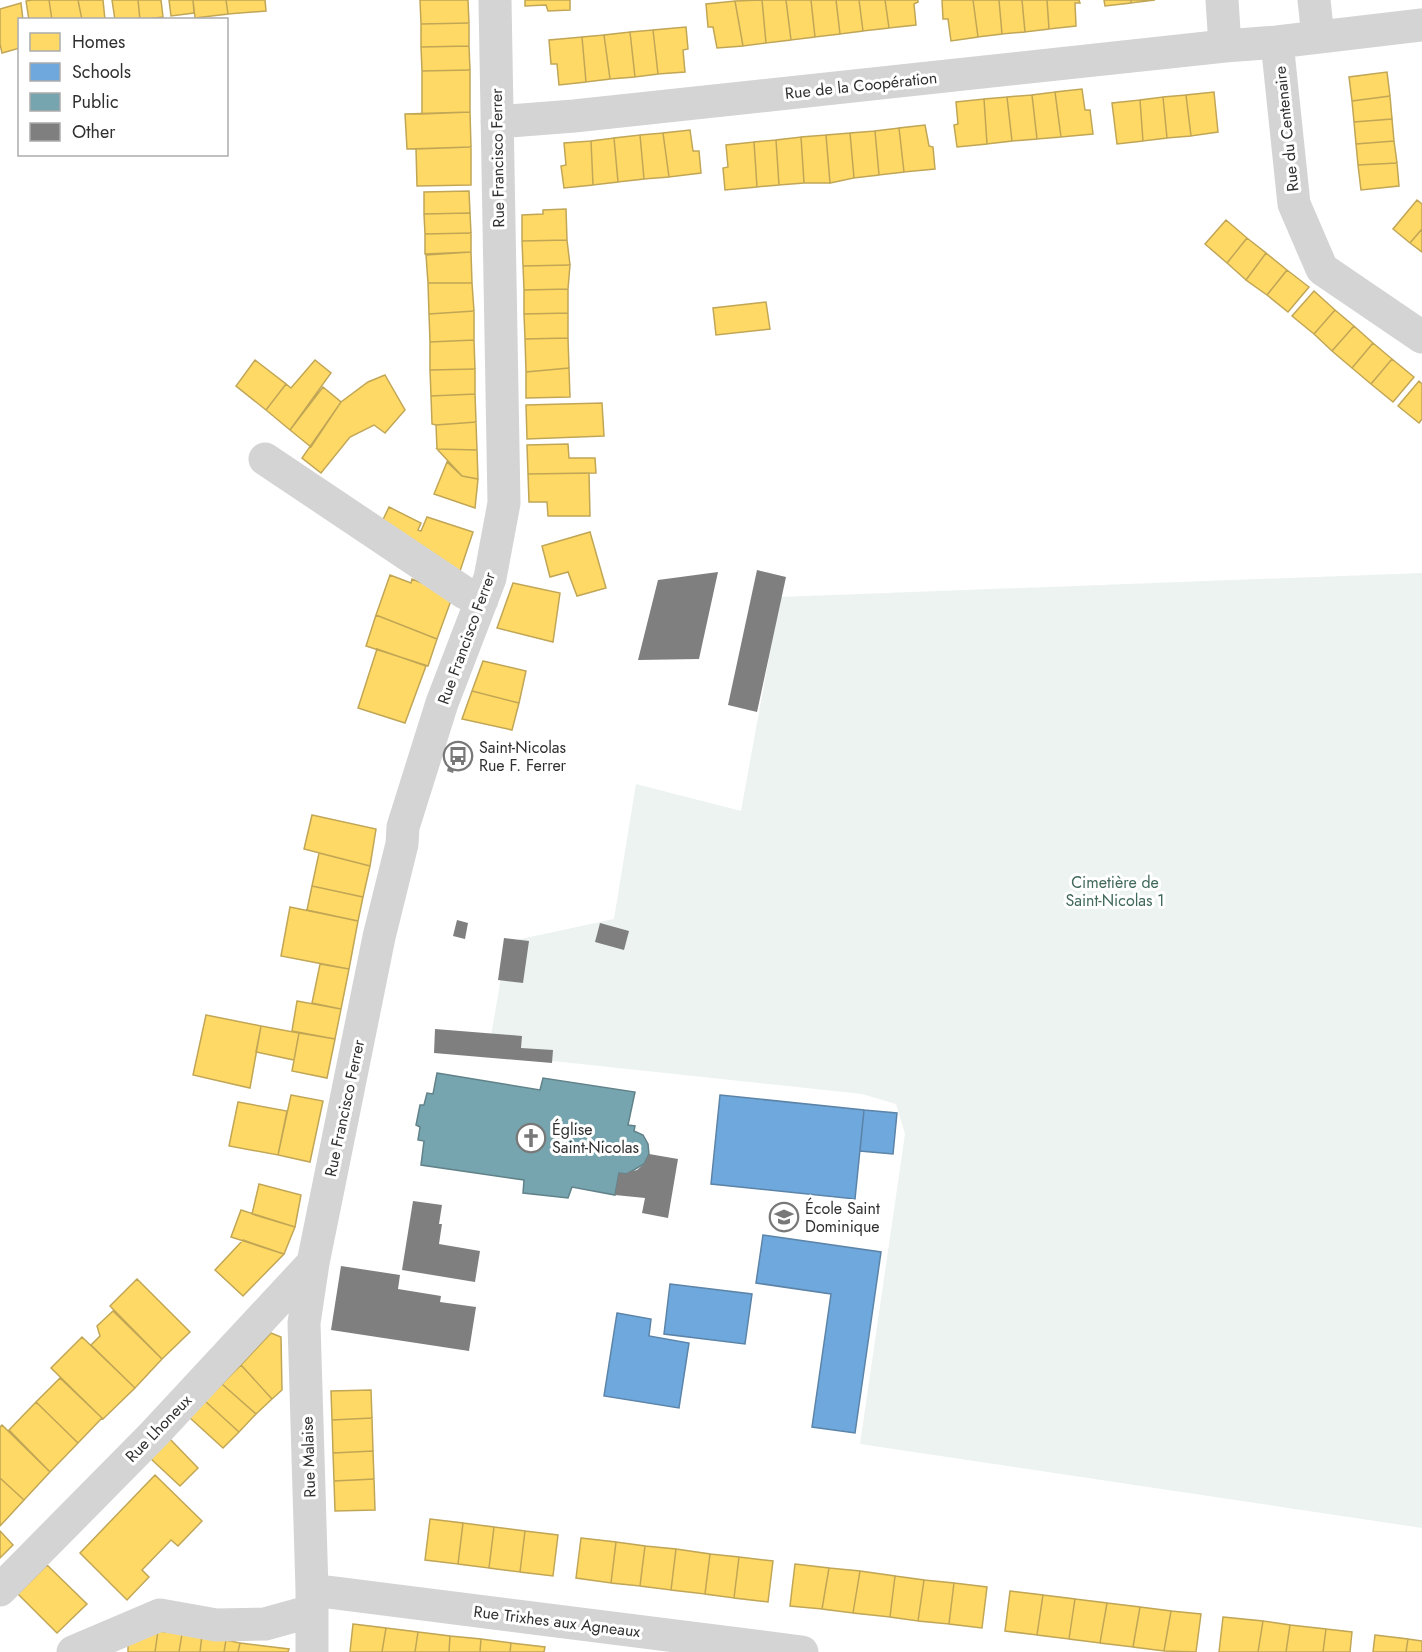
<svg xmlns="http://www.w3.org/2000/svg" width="1422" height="1652" viewBox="0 0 1422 1652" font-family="Jost,sans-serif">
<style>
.green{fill:#ecf3f0}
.homes{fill:#ffd966;stroke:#c1a656;stroke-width:1.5}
.schools{fill:#6fa8dc;stroke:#5c84a8;stroke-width:1.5}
.public{fill:#76a5af;stroke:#618289;stroke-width:1.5}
.building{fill:#7f7f7f}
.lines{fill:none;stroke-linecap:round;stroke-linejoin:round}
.minor{stroke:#d4d4d4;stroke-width:33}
.labels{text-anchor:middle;stroke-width:6;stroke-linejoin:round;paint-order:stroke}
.street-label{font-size:16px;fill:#303030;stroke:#fff}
.poi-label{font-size:16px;fill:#303030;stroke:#fff;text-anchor:start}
.park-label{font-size:16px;fill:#40695a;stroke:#fff}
</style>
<rect width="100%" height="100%" fill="#fff"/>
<path class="green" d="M1422,573V1528L860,1444L905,1134L896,1104L862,1094L488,1054L507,942L614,919L636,784L741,811L780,597Z"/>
<path class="homes" d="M32,0H49L52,20H29L26,1Z
M49,0H78L82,20H52Z
M78,0H103L105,20H82Z
M112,0H138L140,20H115Z
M138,0H161L163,17L140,20Z
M169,0H193L194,13L171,16Z
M193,0H226L228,14L195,18Z
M226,0H265L266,11L228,14Z
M420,0H468L469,23L421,24Z
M525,0H570V10L548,11L546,5L525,6Z
M762,0H786L791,40L766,43Z
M762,0L766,43L743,46L735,1Z
M786,0H811L815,37L791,40Z
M811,0H836L840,34L815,37Z
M836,0H859L863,31L840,34Z
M859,0H885L889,28L863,31Z
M885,0H918V2L914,4L916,25L889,28Z
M942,0H973L978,37L951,41L948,19H943Z
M973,0H999L1002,34L978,37Z
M999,0H1022L1025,32L1002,34Z
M1022,0H1047L1049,29L1025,32Z
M1047,0H1079L1080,3H1075L1076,26L1049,29Z
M1104,0H1131V3L1105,6Z
M1131,0H1155L1131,3Z
M735,1L743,46L717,48L713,27H708L706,4Z
M21,3L23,20H20V48L2,53L0,44V9Z
M469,23V46L421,47V24Z
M686,27L688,49L683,50L685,72L658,74L653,30Z
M653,30L658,74L635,77L630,32Z
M630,32L635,77L610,79L604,35Z
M604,35L610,79L586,82L582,37Z
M582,37L586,82L559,85L557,64H551L549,40Z
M469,46L470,70L422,71L421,47Z
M470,70V112L422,114V71Z
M1387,72L1390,96L1352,101L1349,77Z
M1082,89L1085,110H1090L1093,134L1061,137L1055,92Z
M1055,92L1061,137L1037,139L1032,95Z
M1214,92L1218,132L1191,136L1186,95Z
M1032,95L1037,139L1012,141L1007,97Z
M1186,95L1191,136L1167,138L1163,97Z
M1390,96L1392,119L1354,122L1352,101Z
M1007,97L1012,141L987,144L984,99Z
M1163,97L1167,138L1143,141L1140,100Z
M984,99L987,144L957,147L954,125L958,124L956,102Z
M1140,100L1143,141L1117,144L1112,103Z
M470,112L471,147L407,149L405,114Z
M1392,119L1394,141L1356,144L1354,122Z
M925,125L929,146L933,147L935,169L904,172L899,128Z
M899,128L904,172L879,175L875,131Z
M690,130L693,151H699L701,173L669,177L663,133Z
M875,131L879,175L854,178L850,133Z
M663,133L669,177L644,179L640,135Z
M850,133L854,178L830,183L826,135Z
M640,135L644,179L618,182L614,138Z
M826,135L830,183H804L801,137Z
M801,137L804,183L779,185L776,140Z
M614,138L618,182L593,185L591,141Z
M776,140L779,185L757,187L754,142Z
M591,141L593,185L564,188L561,166L566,165L564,143Z
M1394,141L1397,163L1358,165L1356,144Z
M754,142L757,187L725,190L723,168L728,167L726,145Z
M471,147V185L417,186L416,149Z
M1397,163L1399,186L1361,190L1358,165Z
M469,191L470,213L424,214V192Z
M1417,200L1422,204V229L1410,243L1393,229Z
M566,209L567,240L522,241V215L543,214V210Z
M470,213L471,233L425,234L424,214Z
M1226,220L1247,238L1227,263L1205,244Z
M1422,229V252L1410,243Z
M471,233V252L425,254V234Z
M1247,238L1266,253L1246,280L1227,263Z
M567,240L570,265L523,266L522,241Z
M471,252L472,283H428L426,255Z
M1266,253L1287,270L1267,295L1246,280Z
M570,265L568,289L524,290L523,266Z
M1287,270L1309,287L1288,312L1267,295Z
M428,283H472L474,311L429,314Z
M568,289V313L524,314V290Z
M1314,291L1335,310L1314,334L1292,316Z
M766,302L770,329L716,335L713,308Z
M1335,310L1354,326L1332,351L1314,334Z
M474,311V340L430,342L429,314Z
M568,313V338L525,339L524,314Z
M1354,326L1373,343L1352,368L1332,351Z
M568,338L569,368L526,372L525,339Z
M474,340L475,369L430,370V342Z
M1373,343L1392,359L1371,384L1352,368Z
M1392,359L1414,377L1393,402L1371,384Z
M255,360L286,384L266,410L236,386Z
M315,360L331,373L290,430L266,410L286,384L291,388Z
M569,368L570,397L526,398V372Z
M475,369V394L431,396L430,370Z
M385,375L405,410L385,433L374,425L350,437L321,473L302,458L341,402L368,382Z
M1419,381L1422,384V419L1419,423L1398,406Z
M323,387L341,402L311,447L290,430Z
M475,394L476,422L436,425L432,424L431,396Z
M602,403L604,436L527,439L526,405Z
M476,422L477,450L437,449L436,425Z
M568,444L569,458H595L596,473L528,474L527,445Z
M437,449L477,450L478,479L462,476Z
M447,462L462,476L478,479L475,508L434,494Z
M589,473L590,516H548L547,502H529L528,474Z
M389,507L421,523L418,530L421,531L427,517L473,532L457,580L379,528Z
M590,532L606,588L577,596L568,572L550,577L542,546Z
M390,575L411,583L412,579L453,595L437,639L376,615Z
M513,583L560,593L553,642L497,628Z
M376,615L437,639L428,666L366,646Z
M377,649L426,666L405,723L358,708Z
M483,661L526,671L519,703L472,691Z
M472,691L519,703L512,730L462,719Z
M312,815L376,829L370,866L304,849Z
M319,853L370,866L363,897L312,886Z
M312,886L363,897L358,921L307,910Z
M290,907L358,921L349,969L281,956Z
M320,964L349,969L341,1009L312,1003Z
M297,1001L341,1009L335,1039L292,1031Z
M206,1015L261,1026L250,1088L193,1075Z
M261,1026L299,1033L294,1060L256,1052Z
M299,1033L335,1039L327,1078L292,1071Z
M291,1095L323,1101L310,1162L278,1155Z
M238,1102L287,1111L278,1155L229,1146Z
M259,1184L301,1195L295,1227L252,1214Z
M241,1210L295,1227L284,1254L231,1237Z
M243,1240L284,1254L243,1296L215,1270Z
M137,1279L190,1332L162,1359L110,1306Z
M113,1311L162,1359L135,1388L91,1345L100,1336L97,1326Z
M271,1333L281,1337L282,1390L272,1399L241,1365Z
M82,1337L135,1388L103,1419L51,1368Z
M241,1365L272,1399L256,1414L222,1384Z
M60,1378L102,1418L78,1443L36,1402Z
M222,1384L256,1414L239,1432L205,1401Z
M371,1390L372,1418L332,1420L331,1391Z
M205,1401L239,1432L223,1448L189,1417Z
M36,1402L78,1443L50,1472L9,1430Z
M372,1418L373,1451L333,1453L332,1420Z
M2,1425L50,1472L24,1500L0,1478V1427Z
M169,1438L198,1468L180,1486L150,1458Z
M373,1451L374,1479L334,1481L333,1453Z
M155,1475L202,1521L178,1546L171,1540L142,1570L149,1577L127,1600L80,1553Z
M0,1478L24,1500L0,1526Z
M374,1479L375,1510L335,1511L334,1481Z
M430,1519L463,1523L458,1564L425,1560Z
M463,1523L494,1527L489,1568L458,1564Z
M494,1527L525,1531L520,1572L489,1568Z
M0,1531L13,1545L0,1558Z
M525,1531L558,1535L553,1576L520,1572Z
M581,1538L616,1542L611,1583L576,1578Z
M616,1542L645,1546L640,1586L611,1583Z
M645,1546L676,1549L671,1590L640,1586Z
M676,1549L710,1554L705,1594L671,1590Z
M710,1554L739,1557L734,1598L705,1594Z
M739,1557L773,1561L768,1602L734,1598Z
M795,1564L829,1568L822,1609L790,1606Z
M47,1565L87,1604L57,1633L18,1594Z
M829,1568L860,1571L853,1613L822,1609Z
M860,1571L895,1576L890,1617L853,1613Z
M895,1576L924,1580L918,1621L890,1617Z
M924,1580L954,1583L949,1624L918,1621Z
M954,1583L987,1587L982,1628L949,1624Z
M1010,1591L1043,1595L1037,1635L1005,1631Z
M1043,1595L1075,1599L1069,1639L1037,1635Z
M1075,1599L1107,1603L1100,1643L1069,1639Z
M1107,1603L1140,1607L1133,1647L1100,1643Z
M1140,1607L1171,1611L1164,1651L1133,1647Z
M1171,1611L1201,1614L1196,1652L1164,1651Z
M1223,1617L1263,1621L1258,1652H1219Z
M1263,1621L1290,1625L1286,1652H1258Z
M353,1624L386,1628L382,1652H350Z
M1290,1625L1326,1629L1323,1652H1286Z
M386,1628L418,1632L415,1652H382Z
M1326,1629L1352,1632L1350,1652H1323Z
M158,1631L182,1634L179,1652H155Z
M158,1631L155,1652H128V1635Z
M418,1632L450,1636L449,1652H415Z
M182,1634L202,1635L200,1652H179Z
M202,1635L226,1640L224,1652H200Z
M1375,1635L1408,1639L1406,1652H1373Z
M450,1636L481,1639L480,1652H449Z
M481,1639L511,1643L510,1652H480Z
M1408,1639L1422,1641V1652H1406Z
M226,1640L240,1643L238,1652H224Z
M240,1643L289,1649L288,1652H238Z
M511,1643L545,1647L544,1652H510Z"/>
<path class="schools" d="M720,1095L864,1110L855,1199L711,1184Z
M864,1110L897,1113L893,1154L860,1151Z
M763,1235L881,1252L855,1433L812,1427L831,1294L756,1283Z
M670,1284L752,1294L745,1344L664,1334Z
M617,1313L651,1319L649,1336L689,1343L679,1408L604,1396Z"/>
<path class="public" d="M437,1073L540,1090L543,1078L635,1092L628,1125L635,1126L634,1131L643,1135L648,1144L649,1154L644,1164L627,1174L619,1173L615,1195L572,1187L568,1198L523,1193L524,1180L421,1165L424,1141L418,1140L420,1127L416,1125L420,1105H424L427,1093L433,1094Z"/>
<path class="building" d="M757,570L786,577L757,712L728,705Z
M718,572L699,659L638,660L658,580Z
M452,752L459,754L453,773L447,771Z
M457,920L468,923L465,939L453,936Z
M600,923L629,931L624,950L595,942Z
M504,938L529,941L523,983L498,980Z
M435,1029L522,1036L521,1048L553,1050L552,1063L434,1053Z
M649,1154L678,1159L668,1218L642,1213L645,1198L615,1195L619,1173L627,1174L628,1172L637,1170L644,1164Z
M413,1201L442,1205L439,1224H442L439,1244L480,1251L475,1282L402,1270Z
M341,1266L400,1275L398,1289L441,1296L440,1302L476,1307L469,1351L331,1330Z"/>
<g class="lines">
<path class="minor" d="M1222,0L1225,46
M1314,0L1318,37
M1277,42L1294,204L1322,269L1422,337
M497,122L574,116L1225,46L1277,42L1422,25
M265,459L465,593L482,600
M0,1590L154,1434L313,1263
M312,1590L802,1652
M73,1652L160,1615L216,1625L265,1624L312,1611
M312,1652V1590L304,1323L313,1263L379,937L402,844L403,827L442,703L490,578L504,503L495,0"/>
</g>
<defs>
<g id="bus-ring" transform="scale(1.5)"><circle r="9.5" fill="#fff" stroke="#787878" stroke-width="1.5"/><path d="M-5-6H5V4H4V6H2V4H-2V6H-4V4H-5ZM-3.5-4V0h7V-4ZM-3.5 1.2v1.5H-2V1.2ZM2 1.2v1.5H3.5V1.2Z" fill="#787878"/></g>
<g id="church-ring" transform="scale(1.5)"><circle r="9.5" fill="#fff" stroke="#787878" stroke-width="1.5"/><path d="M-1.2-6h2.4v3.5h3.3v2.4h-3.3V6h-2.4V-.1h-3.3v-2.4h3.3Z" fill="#787878"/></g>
<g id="school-ring" transform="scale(1.5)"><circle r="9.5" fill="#fff" stroke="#787878" stroke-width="1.5"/><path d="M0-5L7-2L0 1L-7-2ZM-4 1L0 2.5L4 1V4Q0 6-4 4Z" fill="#787878"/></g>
</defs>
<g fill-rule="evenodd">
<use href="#bus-ring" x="458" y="756"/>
<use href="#church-ring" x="531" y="1138"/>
<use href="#school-ring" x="784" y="1217"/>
</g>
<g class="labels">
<g class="street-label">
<text transform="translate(861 85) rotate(-6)" y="6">Rue de la Coopération</text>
<text transform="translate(1286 129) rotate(-96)" y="6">Rue du Centenaire</text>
<text transform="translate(497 158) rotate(-91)" y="6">Rue Francisco Ferrer</text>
<text transform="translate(466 638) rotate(-70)" y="6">Rue Francisco Ferrer</text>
<text transform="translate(344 1108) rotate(-78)" y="6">Rue Francisco Ferrer</text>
<text transform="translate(158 1428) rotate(-46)" y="6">Rue Lhoneux</text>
<text transform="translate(308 1457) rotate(-92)" y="6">Rue Malaise</text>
<text transform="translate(557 1621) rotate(7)" y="6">Rue Trixhes aux Agneaux</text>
</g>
<g class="poi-label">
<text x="479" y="753">Saint-Nicolas<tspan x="479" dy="18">Rue F. Ferrer</tspan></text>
<text x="552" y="1135">Église<tspan x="552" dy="18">Saint-Nicolas</tspan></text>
<text x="805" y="1214">École Saint<tspan x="805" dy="18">Dominique</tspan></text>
</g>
<g class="park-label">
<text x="1115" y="888">Cimetière de<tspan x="1115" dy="18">Saint-Nicolas 1</tspan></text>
</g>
</g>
<rect x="18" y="18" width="210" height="138" fill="#ffffff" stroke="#acacac" stroke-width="1.5"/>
<rect x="30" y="33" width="30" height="18" fill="#ffd966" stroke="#acacac" stroke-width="1.5"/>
<text x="72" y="48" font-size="18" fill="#303030">Homes</text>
<rect x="30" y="63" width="30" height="18" fill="#6fa8dc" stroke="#acacac" stroke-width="1.5"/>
<text x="72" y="78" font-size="18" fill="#303030">Schools</text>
<rect x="30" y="93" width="30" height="18" fill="#76a5af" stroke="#acacac" stroke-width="1.5"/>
<text x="72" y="108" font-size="18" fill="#303030">Public</text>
<rect x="30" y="123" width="30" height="18" fill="#7f7f7f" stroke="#acacac" stroke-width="1.5"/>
<text x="72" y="138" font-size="18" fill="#303030">Other</text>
</svg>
